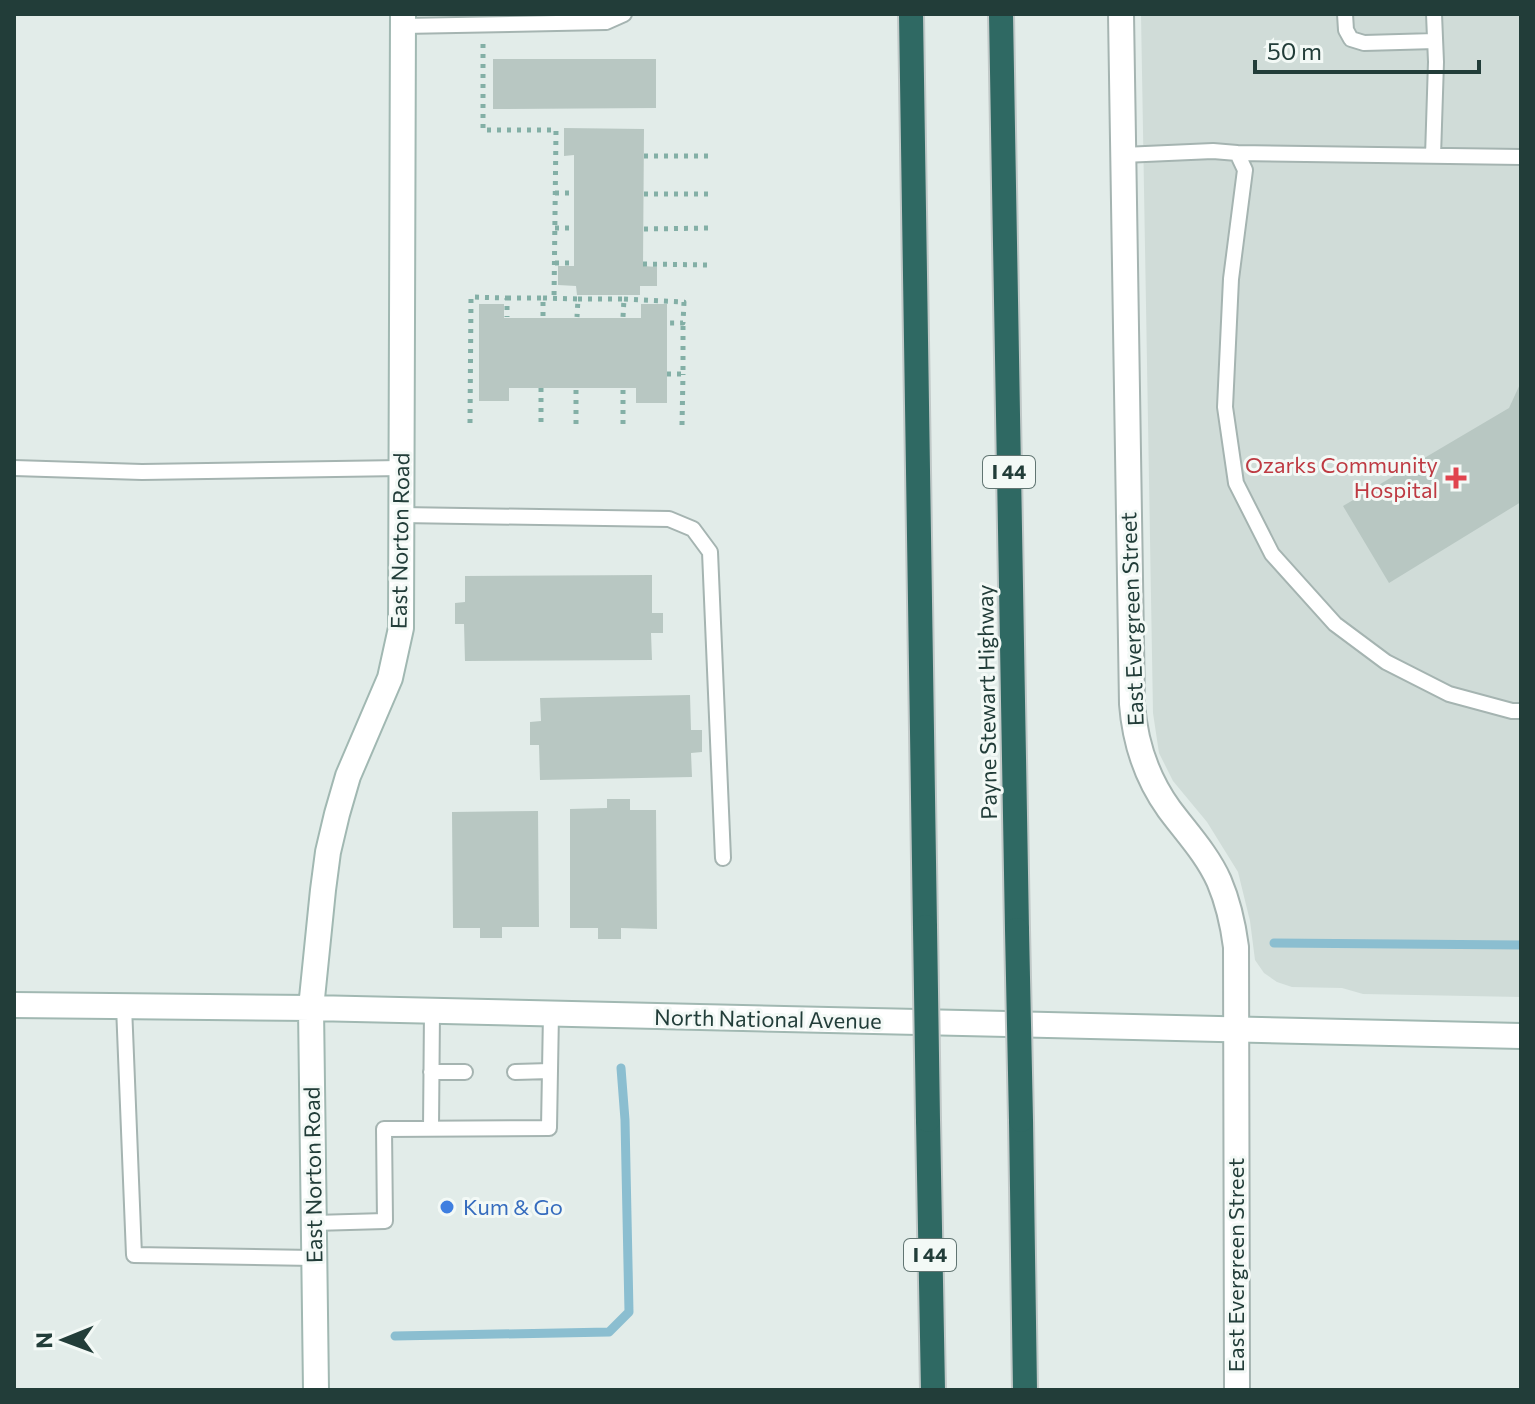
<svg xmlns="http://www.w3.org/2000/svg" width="1535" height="1404" viewBox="0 0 1535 1404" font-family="Commissioner,sans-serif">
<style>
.built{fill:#d0dcd8}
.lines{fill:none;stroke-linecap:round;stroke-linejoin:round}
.stream{stroke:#8bbed0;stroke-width:9}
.building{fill:#b8c7c2}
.service-casing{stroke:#a5b4b1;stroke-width:18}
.minor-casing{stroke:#a5b4b1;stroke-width:28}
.secondary-casing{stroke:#a1b8b2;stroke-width:28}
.motorway-casing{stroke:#c1c9c8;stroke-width:28}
.path{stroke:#83afa6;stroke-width:5;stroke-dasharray:4 6;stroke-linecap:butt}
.service{stroke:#fff;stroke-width:14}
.minor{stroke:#fff;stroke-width:24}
.secondary{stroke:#fff;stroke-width:24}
.motorway{stroke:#2f6963;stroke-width:24}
.motorway-bridge-casing{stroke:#c1c9c8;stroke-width:28;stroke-linecap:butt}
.motorway-bridge{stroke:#2f6963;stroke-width:24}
.health-dot{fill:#e0444e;stroke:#f3f9f6;stroke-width:3}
.shop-dot{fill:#3f7fe0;stroke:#f3f9f6;stroke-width:3}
.labels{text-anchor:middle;stroke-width:6;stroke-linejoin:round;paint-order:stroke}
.shield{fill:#f3f9f6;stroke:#617572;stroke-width:2}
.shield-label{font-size:20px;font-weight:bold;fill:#223d39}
.health-label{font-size:22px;fill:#be3a42;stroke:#f3f9f6;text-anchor:end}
.street-label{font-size:22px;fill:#223d39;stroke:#f3f9f6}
.shop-label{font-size:22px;fill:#366cbe;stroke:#f3f9f6;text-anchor:start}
</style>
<rect width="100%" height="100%" fill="#e2ece9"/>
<path class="built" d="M1141,14H1521V997L1363,994L1342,988L1292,987L1277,982L1264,973L1255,960L1250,921L1238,872L1207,822L1173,781L1159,753L1153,713Z"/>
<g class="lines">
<path class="stream" d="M1274,943L1521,945
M395,1336L609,1332L629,1312L625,1120L621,1068"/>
</g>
<path class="building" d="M493,59H656V108L493,109Z
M564,128L644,129L643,266L657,267V286H640V295H577L576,286L558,285V266H574V155L564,156Z
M479,304H504V318H641V304H667V403H636V388H509V401H479Z
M1521,382V502L1389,583L1343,506L1509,408Z
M652,575V613H663V633H651L652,660L465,661L464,624H455V603L465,602V576Z
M690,695L691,730H702V752L691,753L692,777L540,780L539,745H530V722L541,721L540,698Z
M607,799H630V810H656L657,929L621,928V939H598V928H570V809L607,808Z
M538,811L539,927H502V938H480V928H453L452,812Z"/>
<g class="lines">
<g class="service-casing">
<path id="service" d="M1345,14L1346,30L1351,39L1364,43L1435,41
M403,26L606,22L624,14
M1237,153L1521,157
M1123,155L1213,151L1237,153L1245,170L1231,279L1225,407L1236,483L1272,554L1335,624L1386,662L1449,694L1512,711H1521
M1433,156L1436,62L1434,14
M14,468L142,472L401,468
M401,515L669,519L693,529L710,552L723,858
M124,1006L134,1255L314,1258
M431,1072H465
M515,1072L550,1071
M431,1128L432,1011
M314,1223L385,1221L384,1129L549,1128L551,1013"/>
</g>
<g class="minor-casing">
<path id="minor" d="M1121,14L1132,704C1135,743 1146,777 1169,809C1186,832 1207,854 1219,881C1228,902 1233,924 1236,947L1237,1390"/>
</g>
<g class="secondary-casing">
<path id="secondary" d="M14,1005L311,1008L1521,1036
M316,1390L311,1008L323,890L328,852L337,814L348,776L390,678L401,628L403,14"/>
</g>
<g class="motorway-casing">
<path id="motorway" d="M911,14L925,927
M1001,14L1017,930
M928,1120L933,1390
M1021,1120L1025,1390"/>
</g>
<path class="path" d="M483,44V130H556L554,299
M644,156H709
M555,193H574
M644,194H710
M555,228H574
M644,229L710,228
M555,263H573
M643,264L709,265
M507,298H543V318
M543,298L578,299L577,317
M578,299H624L623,317
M624,299L684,302L683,323H667
M667,374H683V323
M541,388V423
M470,423L471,297L507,298V317
M576,424V388
M623,424V388
M682,425L683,374"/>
<use href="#service" class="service"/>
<use href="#minor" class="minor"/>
<use href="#secondary" class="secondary"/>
<use href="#motorway" class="motorway"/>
<g class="motorway-bridge-casing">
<path id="motorway-bridge" d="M925,927L928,1120
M1017,930L1021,1120"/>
</g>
<use href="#motorway-bridge" class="motorway-bridge"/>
</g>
<path class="health-dot" d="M1452 466h8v8h8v8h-8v8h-8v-8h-8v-8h8z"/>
<circle class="shop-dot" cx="447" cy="1207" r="8"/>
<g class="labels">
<g class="shield">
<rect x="983" y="456" width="52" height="32" rx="6"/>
<rect x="904" y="1239" width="52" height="32" rx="6"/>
</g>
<g class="shield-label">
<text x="1009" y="479">I 44</text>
<text x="930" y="1262">I 44</text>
</g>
<g class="health-label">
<text x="1438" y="473">Ozarks Community<tspan x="1438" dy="25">Hospital</tspan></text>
</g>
<g class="street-label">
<text transform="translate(400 541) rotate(-89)" y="8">East Norton Road</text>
<text transform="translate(1132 619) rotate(-92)" y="8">East Evergreen Street</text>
<text transform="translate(987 702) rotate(-91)" y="8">Payne Stewart Highway</text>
<text transform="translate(768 1019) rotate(1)" y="8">North National Avenue</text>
<text transform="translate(313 1175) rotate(-91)" y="8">East Norton Road</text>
<text transform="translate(1236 1265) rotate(-90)" y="8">East Evergreen Street</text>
</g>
<g class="shop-label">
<text x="463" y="1215">Kum &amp; Go</text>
</g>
</g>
<rect width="1535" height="1404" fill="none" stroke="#223d39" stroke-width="32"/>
<g transform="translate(64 1340) rotate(269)" stroke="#f3f9f6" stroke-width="6" paint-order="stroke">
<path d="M0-6L14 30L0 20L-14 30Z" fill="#223d39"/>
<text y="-12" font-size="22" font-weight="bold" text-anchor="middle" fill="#223d39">N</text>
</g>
<path d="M1255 60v12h224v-12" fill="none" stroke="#223d39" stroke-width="4"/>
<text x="1267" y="60" font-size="24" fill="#223d39" stroke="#f3f9f6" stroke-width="6" paint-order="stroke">50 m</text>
</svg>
